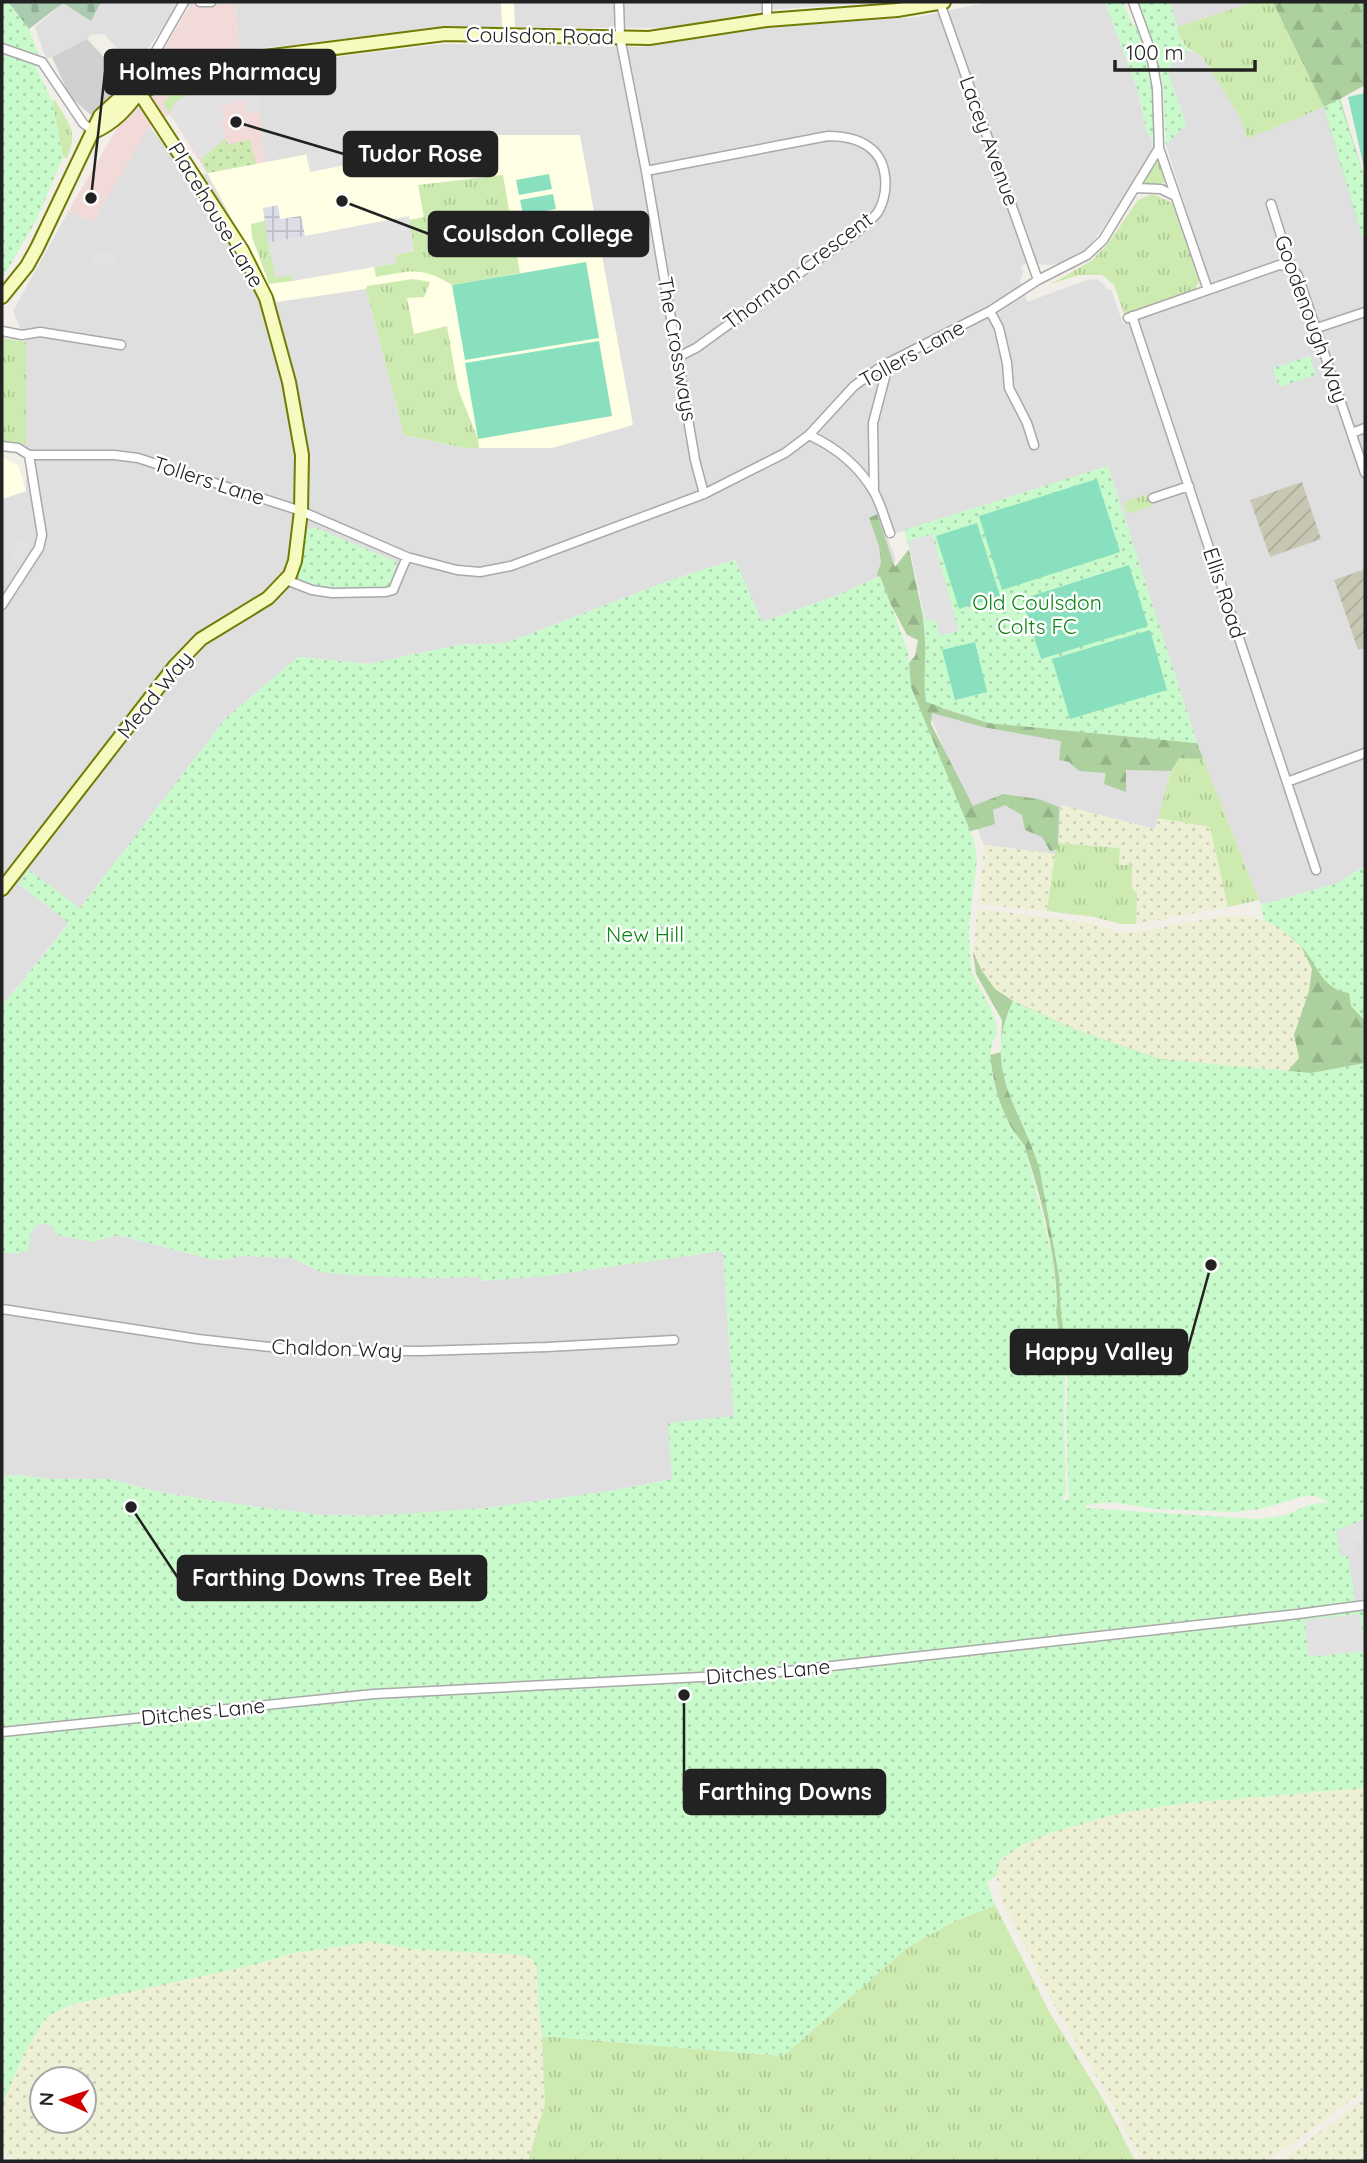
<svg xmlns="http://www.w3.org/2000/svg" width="1367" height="2163" viewBox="0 0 1367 2163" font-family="Quicksand,sans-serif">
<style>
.residential{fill:#e0dfdf}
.commercial{fill:#f2dad9}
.education{fill:#ffffe5}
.religious{fill:#d0d0d0}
.construction{fill:url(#construction-furrows)}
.farmland{fill:url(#farmland-dots);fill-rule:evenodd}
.grass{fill:url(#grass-tufts)}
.forest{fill:url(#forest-firs)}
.cemetery{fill:url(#cemetery-stones)}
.park{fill:url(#park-dots);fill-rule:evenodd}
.garden{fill:url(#garden-dots)}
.pitch{fill:#88e0be}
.parking{fill:#e2e2e2}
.plaza{fill:url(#plaza-grid)}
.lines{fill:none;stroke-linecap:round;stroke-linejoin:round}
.street-casing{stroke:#a9a9a9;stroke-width:11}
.secondary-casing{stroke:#707d05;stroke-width:16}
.street{stroke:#fff;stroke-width:8}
.secondary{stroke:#f7fabf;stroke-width:12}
.labels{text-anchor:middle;stroke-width:5;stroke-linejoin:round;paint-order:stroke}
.street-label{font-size:21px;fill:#222;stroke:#fff}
.park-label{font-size:21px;fill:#0c8416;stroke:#fff}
.leader{fill:none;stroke:#222;stroke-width:2.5}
.callout-dot{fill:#222;stroke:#fff;stroke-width:2.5}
.callout{fill:#222;stroke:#222;stroke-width:2.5}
.callout-label{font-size:23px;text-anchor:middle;font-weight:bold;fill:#fff}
</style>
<defs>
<pattern id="construction-furrows" width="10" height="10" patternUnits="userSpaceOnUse" patternTransform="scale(1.75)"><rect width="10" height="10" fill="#c7c7b4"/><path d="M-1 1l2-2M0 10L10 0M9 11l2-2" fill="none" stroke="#abab9a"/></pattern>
<pattern id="farmland-dots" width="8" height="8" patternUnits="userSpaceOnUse" patternTransform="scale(1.75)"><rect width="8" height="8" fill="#eef0d5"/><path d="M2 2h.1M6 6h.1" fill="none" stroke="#ccceb7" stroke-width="1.8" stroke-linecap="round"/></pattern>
<pattern id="grass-tufts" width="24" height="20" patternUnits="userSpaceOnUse" patternTransform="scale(1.75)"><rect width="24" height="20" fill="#cdebb0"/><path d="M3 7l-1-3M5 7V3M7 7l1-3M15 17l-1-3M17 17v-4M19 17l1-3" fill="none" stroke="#b0c997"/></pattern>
<pattern id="forest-firs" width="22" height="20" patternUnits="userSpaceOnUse" patternTransform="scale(1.75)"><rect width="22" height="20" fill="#add19e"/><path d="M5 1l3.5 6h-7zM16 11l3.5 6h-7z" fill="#95b388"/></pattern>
<pattern id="cemetery-stones" width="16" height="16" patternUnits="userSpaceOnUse" patternTransform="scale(1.75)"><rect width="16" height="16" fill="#aacbaf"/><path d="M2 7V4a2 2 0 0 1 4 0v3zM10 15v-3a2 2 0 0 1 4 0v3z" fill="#92ae96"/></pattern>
<pattern id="park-dots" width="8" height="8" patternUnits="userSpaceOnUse" patternTransform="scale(1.75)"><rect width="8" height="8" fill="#c8facc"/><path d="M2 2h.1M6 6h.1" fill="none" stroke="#acd6af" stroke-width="1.8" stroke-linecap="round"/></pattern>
<pattern id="garden-dots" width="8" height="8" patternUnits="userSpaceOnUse" patternTransform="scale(1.75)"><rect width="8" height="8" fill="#cdebb0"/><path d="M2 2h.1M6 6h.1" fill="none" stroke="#b0c997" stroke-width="1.8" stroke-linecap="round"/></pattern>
<pattern id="plaza-grid" width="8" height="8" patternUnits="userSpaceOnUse" patternTransform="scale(1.75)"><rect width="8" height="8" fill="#dddde8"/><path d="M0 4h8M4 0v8" fill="none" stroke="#bdbdc7"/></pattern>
</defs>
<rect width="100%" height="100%" fill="#f2efe9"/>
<path class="residential" d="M101,2H886L767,10L671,28L439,27L239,51L236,5H191L168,21L134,67L104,34L90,35L82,46L46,59L35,27L63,3L91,20Z
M990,2H1105L1137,88L1146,129L1155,146L1112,215L1089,247L1060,264L1044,265L1038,264L1035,260L1021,266L1023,274L1020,281L1027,302L1087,280L1096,279L1104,284L1107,290L1111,289L1123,324L1213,294L1166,145L1186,124L1167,70L1177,56L1189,51L1201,55L1240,117L1247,138L1324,107L1362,237H1365V866L1338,883L1261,905L1197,743L1108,466L887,536L896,560L880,576L833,597L762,622L735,560L676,578L506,643L458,645L369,664L298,657L135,837L79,909L29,870L19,884L69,922L2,1006V499L26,491V342L13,311L69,210L92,222L149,126L189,177L264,162L256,67L441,44L640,47L767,27L917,17Z
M1170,2H1254L1177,27Z
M926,702L1179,742L1155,829L1061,805V822L1055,854L984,845L932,720Z
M43,1223L52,1225L58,1235L94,1242L113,1236H121L212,1259L224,1260L240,1256L292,1258L321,1272L422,1278L482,1277V1281L544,1276L723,1251L734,1416L672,1479L610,1491L402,1520L370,1516L322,1515L214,1501L154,1491L110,1479H49L18,1475L2,1476V1252L18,1254L31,1231L36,1224Z
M1365,1517V1602L1362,1603L1355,1601L1348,1556L1341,1557Z"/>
<path class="commercial" d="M190,5H236L239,51L256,67L264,162L207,173L170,114L148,128L93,222L69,210Z"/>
<path class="education" d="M501,2H514L515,27H502Z
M480,135H580L633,425L552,448H465L404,435L366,289L277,302L207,173L362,144Z
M2,457L18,465L26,491L2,499Z"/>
<path class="religious" d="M87,39L125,80L91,115L70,97L52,57Z"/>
<path class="construction" d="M1302,482L1321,539L1270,557L1250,500Z
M1365,569V648L1358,650L1334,580Z"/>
<path class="farmland" d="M1061,805L1155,829L1158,818L1210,827L1228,907L1136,924L1137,894L1132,888V865H1119L1120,848L1058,843Z
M984,845L1055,854L1047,911L979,904Z
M982,909L1094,924L1118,932H1137L1218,917L1245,915L1264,920L1282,929L1301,946L1351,1006L1287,1072L1159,1059L1076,1030L1013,1001L995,989L982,971L973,952L977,913Z
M1365,1788V2090L1268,2161H1141L1111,2101L1056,2009L1003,1902L996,1876L1000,1861L1020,1846L1053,1832L1124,1812L1189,1803Z
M370,1942L520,1955L532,1959L535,1963L537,1968L538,2002L542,2036L545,2104L528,2161H23L2,2155V2105L24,2054L36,2032L51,2014L103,1997L257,1964L294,1953ZM42,2079H84V2121H42Z
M1365,2098V2161H1280L1294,2151Z"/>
<path class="grass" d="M1254,2H1273L1324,107L1247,139L1240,117L1201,55C1185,49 1182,43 1177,27Z
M198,85L173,105L170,114L163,103L173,92Z
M55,100C68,124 79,130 67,158L63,157L52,101Z
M1156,161L1159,162L1165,183L1145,184L1144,182Z
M503,175L520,273L452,285C421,266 410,271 376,277L374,267L396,263L395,255L414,251L409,220L424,217L418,185Z
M1153,194L1172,203L1199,280L1195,291L1124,314L1114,285L1102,275H1079L1051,284L1091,261L1107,245L1138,200Z
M265,221L276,277L291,275L293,281L269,284L252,237L251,224Z
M413,279L430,282L424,297L407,298L414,334L447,326L458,389L478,439L479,448H465L404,435L366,289L367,286Z
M2,338L26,342V445L2,441Z
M1149,494L1152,506L1128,514L1124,502Z
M1179,742L1197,743L1259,900L1228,907L1210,827L1158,818Z
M1058,843L1120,848L1119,865H1132V888L1137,894L1136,924H1120L1095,917L1047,911L1055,854Z
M995,1905L1050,2013L1106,2104L1135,2161H528L545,2104L542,2036L783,2056L908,1947L951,1923Z"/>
<path class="forest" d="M1273,2H1365V85L1340,99L1365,180V237H1362L1324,107Z
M877,514L895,567L909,549L923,617L927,657L941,708L989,723L1197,743L1203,759L1179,758L1171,771L1126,770V792L1104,784L1106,773L1079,771L1069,762L1059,760L1061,741L983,727L932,713L931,724L973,806L1003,794L1038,799L1059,807L1058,849L1050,851L1042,837L1025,830L1022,815L1005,805L993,810L995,824L961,834L894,680L915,656L918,640L907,635L882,588L877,574L881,563L879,546L869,518Z
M1282,929L1365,965V1093L1071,1352L1065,1345L824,1269L648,1232L1056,1312C1060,1270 1040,1190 1025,1149C1022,1141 1015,1134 1011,1127C998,1104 993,1080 990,1055L1001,1052L1002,1020L976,974L973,952L982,971L995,989L1013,1001L1076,1030L1159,1059L1287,1072L1299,1058L1294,1035L1309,991L1312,969L1301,946Z"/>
<path class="cemetery" d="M8,2H101L91,21L63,3L29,29Z"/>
<path class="park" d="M2,2H8L29,29L38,53L37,69L52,101L63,157L36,221L2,279Z
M1105,2H1123L1133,25L1138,27C1154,70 1155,101 1155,146L1146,129L1137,88Z
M1138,2H1170L1182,43L1189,51L1177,56L1167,70L1186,124L1166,145L1163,84L1154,48Z
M1339,99L1365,180V237H1362L1324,107Z
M1310,356L1316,375L1279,387L1273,368Z
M1108,466L1197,743L989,723L926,702C923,681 926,663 925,642C925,604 914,566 904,530Z
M314,527L395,561L397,564L391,584L384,588L329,589L295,579L302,539L305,531Z
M735,560L762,622L833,597L880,576L908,651L911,687L973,838L977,859L969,928L970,963L973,975L990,1007L996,1023L997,1034L992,1043L990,1055L993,1079L1000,1103L1011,1128L1025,1146L1052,1256L1057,1300L1056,1312L1065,1367L1064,1420L1066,1493L1061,1500H1069L1066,1420L1068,1367L1061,1313L1059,1276L1040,1171C1022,1108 980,1071 1013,1001L1076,1030L1159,1059L1311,1073L1365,1063V1517L1341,1556L1348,1555L1355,1600L1365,1602V1788L1189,1803L1124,1812L1053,1832L1020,1846L1000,1860L996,1876L987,1882L995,1905L951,1923L908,1947L783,2056L542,2036L538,2002L537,1968L532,1959L520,1955L412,1949L372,1942L294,1953L257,1964L75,2004L51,2014L44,2021L24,2054L2,2105V1476L18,1475L49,1479H110L154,1491L214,1501L322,1515L370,1516L486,1508L610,1491L672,1479L668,1423L734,1416L723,1251L544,1276L482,1281L481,1277L422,1278L349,1275L321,1272L292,1258L240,1256L224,1260L211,1259L121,1236H113L94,1242L57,1235L52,1225C31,1219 30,1236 28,1252L20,1251L19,1254L2,1252V1006L69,923L19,884L29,870L80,908L225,719L298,657L369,664L458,645L506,643L676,578ZM1305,1496H1316L1330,1503C1309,1502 1303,1508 1285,1515C1276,1518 1265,1518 1256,1519L1086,1508L1085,1505L1111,1502L1157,1509L1235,1512L1261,1509Z
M1365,866V1021L1351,1006L1349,993C1320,989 1318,963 1300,945C1290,934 1277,927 1264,920L1261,905L1338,883Z"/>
<path class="garden" d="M225,138L228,145L250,139L256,164L207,173L201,159Z"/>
<path class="pitch" d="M1365,93V172L1348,97Z
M549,174L552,189L519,195L516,180Z
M553,194L556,209L523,215L520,200Z
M586,262L599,338L465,360L452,285Z
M599,341L612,416L478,439L465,363Z
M1097,479L1120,552L1002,590L979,516Z
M977,523L1000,596L959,609L936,536Z
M1129,565L1148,626L1041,659L1022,599Z
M1150,630L1167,690L1070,719L1052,659Z
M975,642L987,692L955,700L942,650Z"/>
<path class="parking" d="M257,69L261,110L247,113L243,100L221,107L225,122L221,123L225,138L201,159L170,114L173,105L198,85Z
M362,144L367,161L310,172L306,154Z
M409,216L414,251L395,255L397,263L293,281L291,275L276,278L268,243Z
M115,252L116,263L93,264L92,253Z
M932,534L959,631L940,635L936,620L926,622L908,541Z
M21,539L31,544L20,561L11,554Z
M1362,1520L1365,1536L1356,1541L1353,1546L1354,1554L1341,1557L1336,1531Z
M1360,1614L1365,1651L1308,1657L1305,1620Z"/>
<path class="plaza" d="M278,205L280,219L301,216L305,236L268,243L263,208Z"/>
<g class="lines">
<g class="street-casing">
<path id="street" d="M200,2H211
M619,2L620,37L646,171L695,460L704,494
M940,3L1038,280
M767,20V2
M2,48L42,62L83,123L94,132
M139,92L141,77L184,2
M1159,148L1208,290
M646,171L828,136C843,136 857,138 869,147C889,161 889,193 878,212C873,219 864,225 858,231L696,348L678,357
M1135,188L1161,189L1175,196
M1271,204L1291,267L1298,276L1365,473
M990,311L999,328L1007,363L1009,388L1027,423L1034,445
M1132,316L1316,870
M1128,318L1279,265L1291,267
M1317,328L1365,312
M2,331L22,335L40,332L121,345
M1352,433L1365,428
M809,435C835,447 859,466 874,492C881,504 885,520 890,533
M2,446L18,448L29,455H114L138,458L301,511L407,557L457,570L480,572L511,566L704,494L785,453L809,435L854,386L882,366L990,311L1038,280L1087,255L1103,240L1159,148L1157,88L1150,49L1133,2
M874,492L873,423L889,362
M1153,498L1189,486
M286,580L312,590L332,593L386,592L393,590L407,557
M2,605L39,548L42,535L29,455
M1287,782L1365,753
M2,1309L198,1339L297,1350L421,1351L547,1347L674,1340
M2,1732L374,1694L759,1674L1298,1614L1365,1605"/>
</g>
<g class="secondary-casing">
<path id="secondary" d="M94,132C114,123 127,109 139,92
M2,297L27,266L37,248L100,116L123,95L139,92L194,72L233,61L445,34L649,38L767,20L897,10L944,2
M2,889L175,666L201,639L268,598L290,575L295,561L301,511L302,455L289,382L266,298L242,250L139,92"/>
</g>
<use href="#street" class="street"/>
<use href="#secondary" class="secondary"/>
</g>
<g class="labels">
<g class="street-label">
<text transform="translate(540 36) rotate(1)" y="7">Coulsdon Road</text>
<text transform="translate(989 141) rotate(70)" y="7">Lacey Avenue</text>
<text transform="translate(216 215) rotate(59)" y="7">Placehouse Lane</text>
<text transform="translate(798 271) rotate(-37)" y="7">Thornton Crescent</text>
<text transform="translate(1311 319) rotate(70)" y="7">Goodenough Way</text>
<text transform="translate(677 349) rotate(80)" y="7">The Crossways</text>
<text transform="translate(912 354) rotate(-29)" y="7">Tollers Lane</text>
<text transform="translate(209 481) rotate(18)" y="7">Tollers Lane</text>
<text transform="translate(1224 593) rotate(72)" y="7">Ellis Road</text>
<text transform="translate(155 695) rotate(-51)" y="7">Mead Way</text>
<text transform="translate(337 1349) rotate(2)" y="7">Chaldon Way</text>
<text transform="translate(768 1672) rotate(-5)" y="7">Ditches Lane</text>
<text transform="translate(203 1712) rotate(-6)" y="7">Ditches Lane</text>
</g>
<g class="park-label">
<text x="1037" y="610">Old Coulsdon<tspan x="1037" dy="24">Colts FC</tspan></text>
<text x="645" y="942">New Hill</text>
</g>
</g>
<path class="leader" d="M91 198L105 72M236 122L344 154M342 201L429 234M1211 1265L1187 1352M131 1507L178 1578M684 1695L684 1792"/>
<g class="callout-dot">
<circle cx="91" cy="198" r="7"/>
<circle cx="236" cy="122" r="7"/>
<circle cx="342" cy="201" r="7"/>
<circle cx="1211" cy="1265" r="7"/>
<circle cx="131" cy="1507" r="7"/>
<circle cx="684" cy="1695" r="7"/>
</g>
<g class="callout">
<rect x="105" y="50" width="230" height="44" rx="7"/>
<rect x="344" y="132" width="153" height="44" rx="7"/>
<rect x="429" y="212" width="219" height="44" rx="7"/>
<rect x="1011" y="1330" width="176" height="44" rx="7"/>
<rect x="178" y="1556" width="308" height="44" rx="7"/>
<rect x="684" y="1770" width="201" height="44" rx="7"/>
</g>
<g class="callout-label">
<text x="220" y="80">Holmes Pharmacy</text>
<text x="420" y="162">Tudor Rose</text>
<text x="538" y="242">Coulsdon College</text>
<text x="1099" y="1360">Happy Valley</text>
<text x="332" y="1586">Farthing Downs Tree Belt</text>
<text x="785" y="1800">Farthing Downs</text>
</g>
<rect width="1367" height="2163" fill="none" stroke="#222222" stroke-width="7"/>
<g transform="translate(63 2100) rotate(273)"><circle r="33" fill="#ffffff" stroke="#a7a7a7" stroke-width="2"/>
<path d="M0-5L12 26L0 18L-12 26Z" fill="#d40000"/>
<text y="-10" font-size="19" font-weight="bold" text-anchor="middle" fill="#222222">N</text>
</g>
<path d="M1115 60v10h140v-10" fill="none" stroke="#222222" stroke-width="3.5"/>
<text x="1126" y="60" font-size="21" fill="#222222" stroke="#ffffff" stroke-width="5" paint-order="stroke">100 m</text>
</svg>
